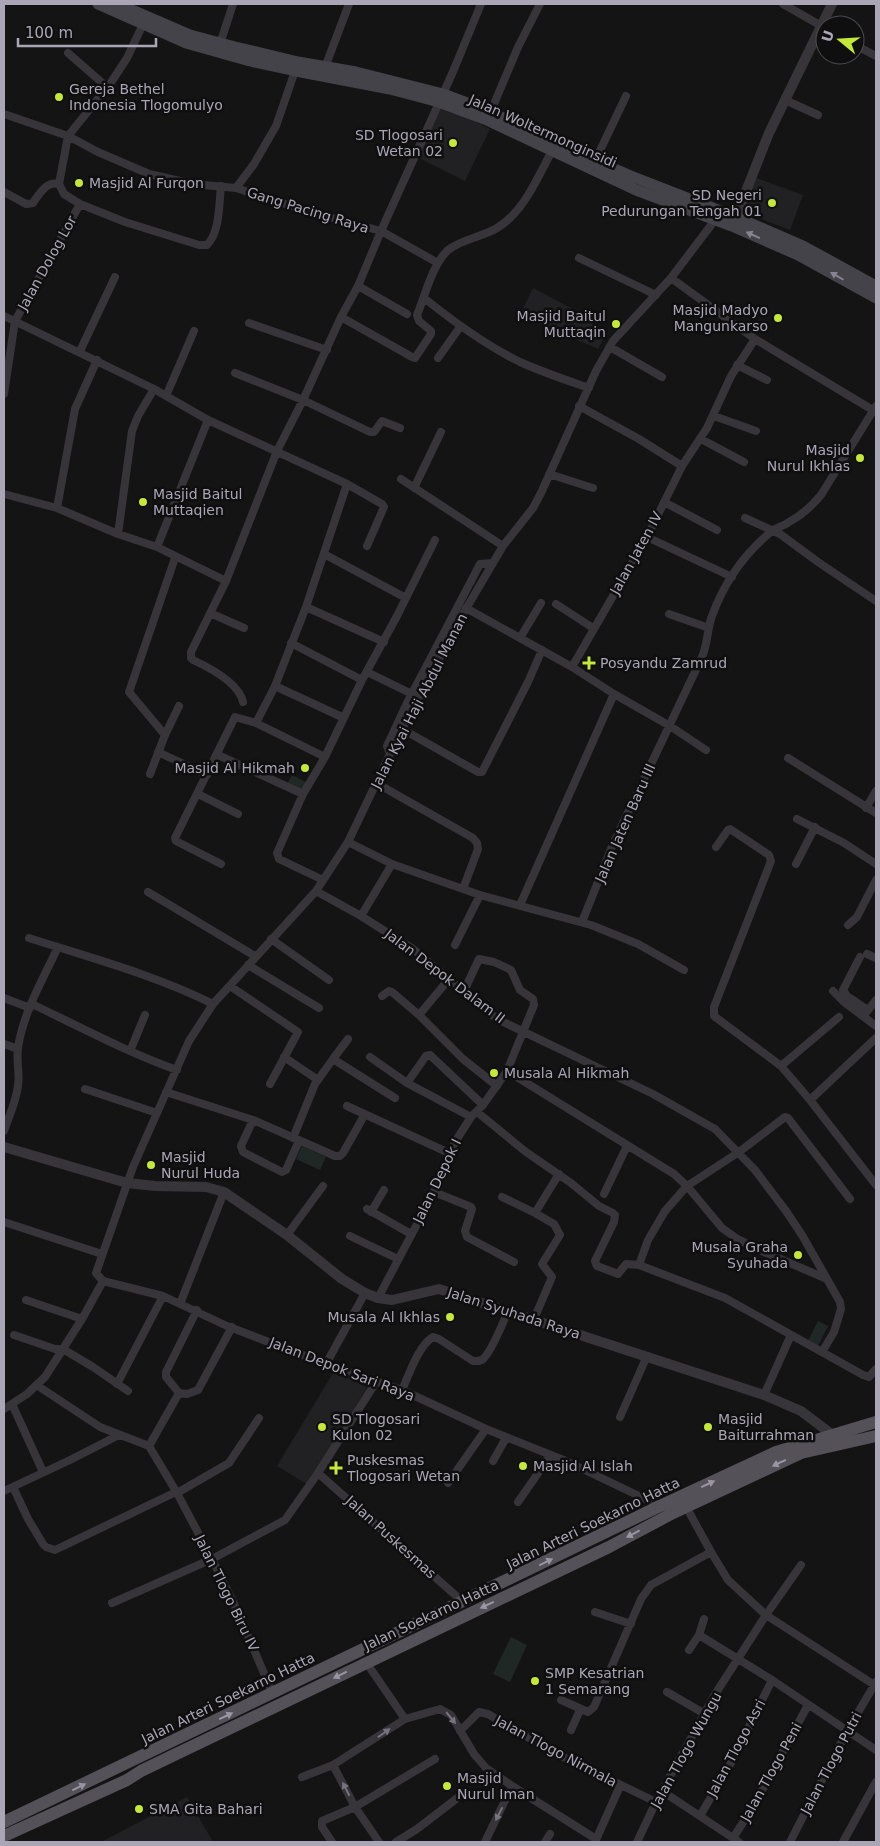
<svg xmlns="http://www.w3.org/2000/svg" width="880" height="1846" viewBox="0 0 880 1846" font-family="'DejaVu Sans',sans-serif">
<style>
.built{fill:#212022}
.green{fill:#202825}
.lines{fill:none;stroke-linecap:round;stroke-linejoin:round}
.minor{stroke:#37353a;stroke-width:8}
.tertiary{stroke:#37353a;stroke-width:10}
.secondary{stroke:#45434a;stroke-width:11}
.primary{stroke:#545159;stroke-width:12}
.oneway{fill:#878390}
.oneway2{fill:#9995a3}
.oneway3{fill:#76737e}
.poi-dot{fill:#c5e839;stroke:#100f10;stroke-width:2}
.labels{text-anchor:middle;stroke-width:5;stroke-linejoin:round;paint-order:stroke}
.poi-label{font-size:14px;fill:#aaa6b5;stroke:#100f10;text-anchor:start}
.street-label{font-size:14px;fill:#aaa6b5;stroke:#100f10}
</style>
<rect width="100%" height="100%" fill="#151415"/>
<path class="built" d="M442,106L490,129L465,181L417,157Z
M754,177L803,195L790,230L741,211Z
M533,288L588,317L598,326L606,334L598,349L520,315Z
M336,1368L367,1387L308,1485L277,1466Z
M187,1797L213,1842H101Z"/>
<path class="green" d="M292,775L308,783L302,795L286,786Z
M302,1146L326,1157L320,1170L296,1159Z
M818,1321L828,1326L818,1346L808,1341Z
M511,1637L527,1645L510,1682L493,1674Z"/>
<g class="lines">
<path class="minor" d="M783,4L825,28
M145,20L127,58L110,84L68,136L59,184L64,194L80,204L125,222L199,245H207C220,232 219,204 221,186
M855,45L876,56
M219,47L233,4
M68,53L107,87
M324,70L349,4
M785,100L818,115
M4,114L68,136L98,152L149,174L193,184L236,188L310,212L381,231L438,263
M489,116L518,47L540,4
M595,161L626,96
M236,188L254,164L276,126L296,68
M4,192L26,204L33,203C40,193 46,181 59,184
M579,258L656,295
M671,278L755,339L876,412
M358,286L407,314
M424,298C454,322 485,345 520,362C542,372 566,380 589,388
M4,316L154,389L208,420L347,484L382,504L384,507L367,546
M341,317L412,357L415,358L431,334V331L419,321L417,315C425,296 432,265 448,250C462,239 482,237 497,228C524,212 537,178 552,151
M249,323L327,350
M610,347L662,377
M80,351L115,277
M438,358L460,327
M737,365L767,380
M235,373L303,400L370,432H374L382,421L400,428
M4,394L15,321L80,204
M166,396L194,331
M579,406L639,439L682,466
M714,416L756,431
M701,439L744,462
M549,474L593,488
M401,479L503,546
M414,488L441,432
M4,494L57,508L118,534L157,547L226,581
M664,502L717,530
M57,508L75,409L97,360
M745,518L780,534L818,562L876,601
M118,534L132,431L138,416L154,389
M647,537L732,577
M157,547L208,420
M324,554L406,598
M556,604L593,628
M306,607L384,642
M466,608L572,667L614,694L670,726L706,750
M210,613L244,628
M669,614L709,628
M520,638L541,603
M291,643L362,680
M572,667L647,537L682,466L707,428L731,376L755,339
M367,672L414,695
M275,686L344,718
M243,702C239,683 208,667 193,660L191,658V652L226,581L277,451L303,400L341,317L358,286L381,231L452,74L481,4
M256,723L275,686L306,607L347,484
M402,729L478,772H482L528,682L542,650
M165,735L129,692L175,558
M158,752L207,775
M390,754L387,746L408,701L470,583L480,564L492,563
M218,755L303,794
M788,758L876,813
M150,774L165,735L179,706
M376,783L473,838L477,843L478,849L463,889
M198,794L238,814
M866,808L876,791
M797,819L844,843L876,864
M348,842L392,864L480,895L591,925L638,944L684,970
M716,847L728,830L730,829L769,855L771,861L714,1007V1016L781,1066L810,1100L876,1185
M221,864L176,841L175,838L234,719L235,717L256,723L325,757
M796,864L815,827
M323,880L279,859L277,853L303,794L325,757L362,680L397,616L435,540
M316,891L361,916L413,949L497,1019L653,1094L715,1129L755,1170L786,1211L802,1235L827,1279
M148,892L255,956
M520,905L614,694
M361,916L392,864
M582,922L613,844L702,657C708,643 707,629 712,616C724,583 745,553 772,531C777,527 784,526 789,522C802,515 812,506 821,495L876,406
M848,925L857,917L876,880
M29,938C91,958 155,975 213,1004
M271,939L329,980
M455,945L480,895
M867,954L876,958
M860,957L843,990L847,996L868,1010
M248,965L319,1008
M449,979L419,1015L463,1059L497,1086
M230,986L298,1032L270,1084
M833,991L844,1002L876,1026
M382,996L389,991L392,992L419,1015
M4,998L30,1008
M32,1004C80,1027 127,1052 177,1070
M865,1014L876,1000
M4,1044L18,1049
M130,1051L145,1015
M284,1057L318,1080
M370,1057L407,1083L471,1117
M333,1059L348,1039
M781,1066L839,1017
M507,1071L674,1174L687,1186L722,1228L736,1238L757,1249L827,1279L840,1302L841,1309L834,1332L822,1352
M407,1083L426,1056L430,1055L483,1105
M85,1089L157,1113
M166,1092L253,1120L335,1156H340L343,1153L365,1114
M810,1100L876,1038
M347,1106L449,1153
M477,1112L526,1152L571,1183L599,1206L613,1213L615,1215L614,1222L595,1261L597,1266L618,1274L626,1264L639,1265
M253,1120L241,1146L243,1152L282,1172L286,1170L299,1141
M4,1131C9,1116 16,1102 18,1086C20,1074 16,1060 18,1048C23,1013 43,979 58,947
M293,1138L315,1084L333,1059L395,1098
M434,1192L471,1207L472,1209L465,1231L467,1237L514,1262
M604,1194L627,1146
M502,1197L535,1213
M850,1199L788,1118L785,1117L739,1152L687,1186L665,1211L648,1240L639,1265L725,1298L863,1375L869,1377L876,1369
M367,1209L411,1234
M371,1212L384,1190
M4,1222L102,1254
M287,1235L323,1186
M350,1236L398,1259
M378,1298L434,1192L455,1142L471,1117L483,1105L507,1071L534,1005L533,999L520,990L511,970L494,962L479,959L464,991
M26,1300L82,1319
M180,1304L224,1192
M534,1319L552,1277L542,1264L560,1235L554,1224L535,1213L559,1174
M14,1335L55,1349H63
M63,1349L93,1367L128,1391
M326,1364L365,1293
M117,1384L163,1296
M38,1386L100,1427L149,1446L177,1493L212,1559L234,1604L273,1694
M402,1390C409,1375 418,1346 433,1337L439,1339L473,1361C477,1361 481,1362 484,1358C492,1350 503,1323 508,1311
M179,1393L166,1377V1372L197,1310
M764,1395L791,1335
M12,1404L43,1472
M4,1409L27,1394L45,1377L82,1319L103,1281
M620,1417L647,1356
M149,1446L179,1393L187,1394L198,1390L232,1327
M493,1461L506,1438
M318,1473L463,1602
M448,1483L486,1429
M13,1487L28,1519L43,1544L46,1547L55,1550L176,1492
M4,1491L70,1460L119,1435
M177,1493L229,1463L259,1418
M518,1502L550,1456
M684,1503L711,1552L728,1580L766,1615L876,1686
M660,1506L566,1461L486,1429L402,1390L326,1364L227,1326L163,1296L103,1281L96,1273L133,1167L189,1041L213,1004L316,891L348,842L402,729L460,619L503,546L533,508L541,493L596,371L613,341L671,278L718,216
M112,1603L212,1559L285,1520L318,1473L376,1382
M595,1612L631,1624
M699,1635L772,1680L876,1750
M689,1650L699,1635L704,1619
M366,1662L405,1719
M667,1692L705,1714
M561,1700L588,1712L594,1707L641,1599L651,1585L711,1552
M571,1730L580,1710
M460,1731L479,1712L488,1714L553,1752L656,1802
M333,1765L355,1807L379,1842
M302,1777L333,1765L405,1719L440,1709L451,1715L474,1754L486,1768L512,1786L596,1839
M662,1791L739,1842
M700,1816L732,1761L772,1680
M733,1838L753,1807L808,1705
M332,1842L322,1827V1821L355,1807L435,1759
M396,1842L417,1829L460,1796
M485,1842L512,1786
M545,1842L550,1834
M595,1842L620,1786
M637,1842L656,1802L714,1696L766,1615L801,1565
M790,1842L847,1731L876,1682
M843,1842L876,1782"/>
<path class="tertiary" d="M733,224L769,133L832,4
M4,1147L127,1183L155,1186L206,1187L224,1192L287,1235L342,1279L365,1293L378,1298L392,1300L439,1289L764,1395L801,1411L834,1436"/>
<path class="secondary" d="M98,4L186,43L250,61L296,71L390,89L439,102L487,120L636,190L732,226L798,255L876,298
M118,4L190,35L235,47L298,62L356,72L443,94L491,112L556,144L631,176L736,217L803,246L876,286"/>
<path class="primary" d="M4,1822L660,1506L776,1452L876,1422
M4,1836L127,1780L141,1771L172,1756L609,1547L673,1513L801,1453L876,1436"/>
</g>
<defs><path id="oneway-solid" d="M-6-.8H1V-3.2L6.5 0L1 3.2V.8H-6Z" transform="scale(1.25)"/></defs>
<g class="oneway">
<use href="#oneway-solid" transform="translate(753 235) rotate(-156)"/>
<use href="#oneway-solid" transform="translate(837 276) rotate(-150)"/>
</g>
<g class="oneway2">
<use href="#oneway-solid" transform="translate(779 1463) rotate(155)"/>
<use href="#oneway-solid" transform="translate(708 1484) rotate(-25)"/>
<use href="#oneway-solid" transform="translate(633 1534) rotate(152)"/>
<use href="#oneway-solid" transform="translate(546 1562) rotate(-26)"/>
<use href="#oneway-solid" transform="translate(487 1605) rotate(155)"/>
<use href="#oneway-solid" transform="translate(340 1675) rotate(154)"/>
<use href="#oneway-solid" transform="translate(226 1716) rotate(-25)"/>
<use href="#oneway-solid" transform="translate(79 1787) rotate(-26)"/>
</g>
<g class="oneway3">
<use href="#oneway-solid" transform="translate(451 1718) rotate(51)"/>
<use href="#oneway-solid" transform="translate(384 1733) rotate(-35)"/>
<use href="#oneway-solid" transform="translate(346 1789) rotate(-117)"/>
<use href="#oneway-solid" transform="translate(499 1814) rotate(117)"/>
</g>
<g class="poi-dot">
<circle cx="59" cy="97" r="5"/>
<circle cx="453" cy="143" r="5"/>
<circle cx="79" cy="183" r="5"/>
<circle cx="772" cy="203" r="5"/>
<circle cx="778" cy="318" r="5"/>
<circle cx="616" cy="324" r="5"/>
<circle cx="860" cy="458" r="5"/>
<circle cx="143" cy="502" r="5"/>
<path d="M586.5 655.5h5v5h5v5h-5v5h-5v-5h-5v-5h5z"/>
<circle cx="305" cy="768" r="5"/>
<circle cx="494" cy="1073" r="5"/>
<circle cx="151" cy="1165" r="5"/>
<circle cx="798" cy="1255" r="5"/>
<circle cx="450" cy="1317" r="5"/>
<circle cx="322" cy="1427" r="5"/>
<circle cx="708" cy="1427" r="5"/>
<circle cx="523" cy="1466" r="5"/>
<path d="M333.5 1460.5h5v5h5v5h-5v5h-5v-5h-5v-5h5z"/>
<circle cx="535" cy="1681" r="5"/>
<circle cx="447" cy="1786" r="5"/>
<circle cx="139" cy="1809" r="5"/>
</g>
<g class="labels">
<g class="poi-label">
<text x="69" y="94">Gereja Bethel<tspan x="69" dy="16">Indonesia Tlogomulyo</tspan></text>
<text x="443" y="140" text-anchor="end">SD Tlogosari<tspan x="443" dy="16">Wetan 02</tspan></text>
<text x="89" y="188">Masjid Al Furqon</text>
<text x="762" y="200" text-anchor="end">SD Negeri<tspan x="762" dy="16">Pedurungan Tengah 01</tspan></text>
<text x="768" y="315" text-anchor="end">Masjid Madyo<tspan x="768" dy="16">Mangunkarso</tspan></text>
<text x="606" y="321" text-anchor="end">Masjid Baitul<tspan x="606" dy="16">Muttaqin</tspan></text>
<text x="850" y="455" text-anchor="end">Masjid<tspan x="850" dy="16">Nurul Ikhlas</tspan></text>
<text x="153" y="499">Masjid Baitul<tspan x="153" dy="16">Muttaqien</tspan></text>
<text x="600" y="668">Posyandu Zamrud</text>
<text x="295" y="773" text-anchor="end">Masjid Al Hikmah</text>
<text x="504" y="1078">Musala Al Hikmah</text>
<text x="161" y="1162">Masjid<tspan x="161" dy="16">Nurul Huda</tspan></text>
<text x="788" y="1252" text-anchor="end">Musala Graha<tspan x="788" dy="16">Syuhada</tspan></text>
<text x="440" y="1322" text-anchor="end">Musala Al Ikhlas</text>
<text x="332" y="1424">SD Tlogosari<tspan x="332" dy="16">Kulon 02</tspan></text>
<text x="718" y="1424">Masjid<tspan x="718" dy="16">Baiturrahman</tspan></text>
<text x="347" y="1465">Puskesmas<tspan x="347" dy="16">Tlogosari Wetan</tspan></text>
<text x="533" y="1471">Masjid Al Islah</text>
<text x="545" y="1678">SMP Kesatrian<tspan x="545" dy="16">1 Semarang</tspan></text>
<text x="457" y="1783">Masjid<tspan x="457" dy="16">Nurul Iman</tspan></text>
<text x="149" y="1814">SMA Gita Bahari</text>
</g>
<g class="street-label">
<text transform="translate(543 131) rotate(24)" y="5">Jalan Woltermonginsidi</text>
<text transform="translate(308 210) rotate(17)" y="5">Gang Pacing Raya</text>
<text transform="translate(47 263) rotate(-61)" y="5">Jalan Dolog Lor</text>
<text transform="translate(636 553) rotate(-61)" y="5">Jalan Jaten IV</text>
<text transform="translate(419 701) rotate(-63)" y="5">Jalan Kyai Haji Abdul Manan</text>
<text transform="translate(625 823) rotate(-66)" y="5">Jalan Jaten Baru III</text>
<text transform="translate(445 976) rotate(37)" y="5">Jalan Depok Dalam II</text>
<text transform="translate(437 1181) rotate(-64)" y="5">Jalan Depok I</text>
<text transform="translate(514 1313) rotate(18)" y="5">Jalan Syuhada Raya</text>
<text transform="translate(342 1369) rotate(21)" y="5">Jalan Depok Sari Raya</text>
<text transform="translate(593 1523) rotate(-26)" y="5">Jalan Arteri Soekarno Hatta</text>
<text transform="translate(391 1537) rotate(42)" y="5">Jalan Puskesmas</text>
<text transform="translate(227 1593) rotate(64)" y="5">Jalan Tlogo Biru IV</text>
<text transform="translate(431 1615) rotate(-25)" y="5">Jalan Soekarno Hatta</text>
<text transform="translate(228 1698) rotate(-26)" y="5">Jalan Arteri Soekarno Hatta</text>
<text transform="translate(736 1748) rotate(-62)" y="5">Jalan Tlogo Asri</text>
<text transform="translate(686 1750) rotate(-61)" y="5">Jalan Tlogo Wungu</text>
<text transform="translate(556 1751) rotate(28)" y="5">Jalan Tlogo Nirmala</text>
<text transform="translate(831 1763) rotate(-62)" y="5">Jalan Tlogo Putri</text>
<text transform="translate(771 1772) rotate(-61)" y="5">Jalan Tlogo Peni</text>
</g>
</g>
<rect width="880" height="1846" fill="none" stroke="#aaa6b5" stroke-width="10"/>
<g transform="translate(840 40) rotate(288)"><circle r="24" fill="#100f10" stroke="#4e4b52"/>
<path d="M0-4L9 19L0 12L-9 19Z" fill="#c5e839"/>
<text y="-8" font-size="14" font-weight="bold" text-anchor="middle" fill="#aaa6b5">U</text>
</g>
<path d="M18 38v8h138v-8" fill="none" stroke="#aaa6b5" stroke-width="2.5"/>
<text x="25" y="38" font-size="15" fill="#aaa6b5" stroke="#100f10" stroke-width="4" paint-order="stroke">100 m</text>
</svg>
